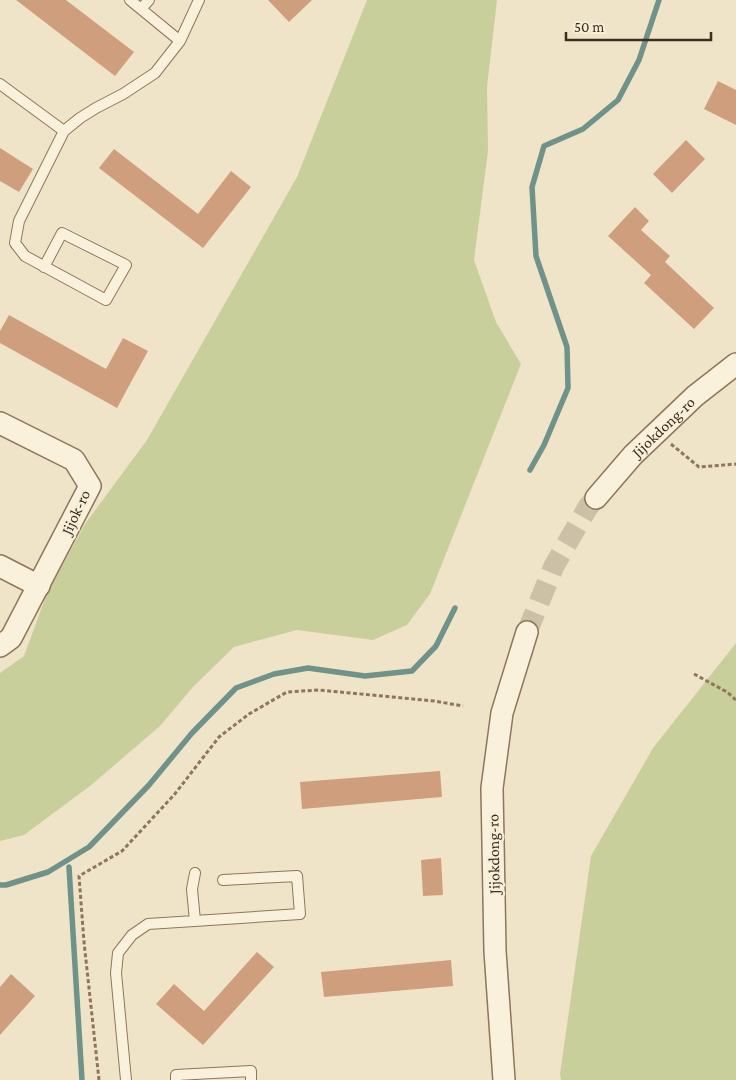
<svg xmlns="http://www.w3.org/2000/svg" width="736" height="1080" viewBox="0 0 736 1080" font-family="'Crimson Pro',serif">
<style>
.green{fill:#c9cf9b}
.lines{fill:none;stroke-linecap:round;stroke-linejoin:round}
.stream{stroke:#6f938a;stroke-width:5.5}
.building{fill:#cf9f7d}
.street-tunnel{stroke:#ccc0a6;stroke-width:21;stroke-dasharray:21 11;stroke-linecap:butt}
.lane-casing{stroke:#8d765c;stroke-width:12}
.street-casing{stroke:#8d765c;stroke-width:24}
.path{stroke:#8d765c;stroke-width:3;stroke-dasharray:4 2.5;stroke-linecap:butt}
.lane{stroke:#faf1dc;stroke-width:10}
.street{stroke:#faf1dc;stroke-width:21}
.labels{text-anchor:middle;stroke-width:4.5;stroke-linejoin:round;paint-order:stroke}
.street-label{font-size:16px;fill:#3d2e20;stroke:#f7eed8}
</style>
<rect width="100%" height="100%" fill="#f0e4c8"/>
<path class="green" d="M367,0H497L487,87L488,151L474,260L496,322L521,364L430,594L407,625L373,640L297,630L234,647L193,687L160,726L90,786L24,835L0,841V673L24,656L47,593L85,524L147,440L297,177Z
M736,643V1080H561L560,1074L591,856L653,748Z"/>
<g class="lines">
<path class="stream" d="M530,470L544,445L568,388L567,347L536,256L532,187L544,146L583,129L618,100L639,60L659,0
M69,867L82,1080
M0,885H6L48,872L89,847L149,785L192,733L236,688L274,674L308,668L365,676L412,671L436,646L455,608"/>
</g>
<path class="building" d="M16,0H66L134,52L115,76Z
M268,0H312L289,22Z
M718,81L736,90V125L704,109Z
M686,140L705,159L672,193L653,174Z
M0,148L33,169L19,192L0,181Z
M114,149L198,214L231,171L251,187L203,248L99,168Z
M635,207L649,221L641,230L670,256L665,262L714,308L694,329L644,283L651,275L608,236Z
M9,315L106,369L123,338L148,351L117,408L0,343V331Z
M440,771L442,797L302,809L300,782Z
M441,858L443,895L423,896L421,860Z
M257,952L274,967L203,1045L156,1004L174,984L204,1011Z
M451,960L453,986L324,997L321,972Z
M11,974L35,996L0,1035V987Z"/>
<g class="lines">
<path class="street-tunnel" d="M527,632L554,566L588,507L596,498"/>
<g class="lane-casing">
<path id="lane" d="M130,0L180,41
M141,9L149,0
M0,84L64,131
M44,267L62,233L126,265L106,300L25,256L15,243L19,221L64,131L80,118L96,108L123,94L155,73L180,41L199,0
M195,873L192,889L195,921
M126,1080L116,973L118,953L132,935L148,924L300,914L297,876L223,880
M176,1080V1075L251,1071V1080"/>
</g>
<g class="street-casing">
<g id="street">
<path d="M0,423L74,460L90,486L11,638L0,646"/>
<path id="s1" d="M596,498L633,455L695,396L736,364"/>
<path d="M0,566L39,586"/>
<path d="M504,1080L495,951L492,788L502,713L527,632"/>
</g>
</g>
<path class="path" d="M671,444L699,467L736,464
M694,674L727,692L736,700
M99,1080L84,942L79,876L122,851L174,795L219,737L249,714L287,692L319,690L434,701L463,706"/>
<use href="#lane" class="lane"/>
<use href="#street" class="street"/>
</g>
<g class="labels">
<g class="street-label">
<text dy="6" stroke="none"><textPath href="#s1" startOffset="98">Jijokdong-ro</textPath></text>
<text transform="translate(75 512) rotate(-65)" y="6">Jijok-ro</text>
<text transform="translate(493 854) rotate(-91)" y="6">Jijokdong-ro</text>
</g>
</g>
<path d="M566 32v8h145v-8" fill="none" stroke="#3d2e20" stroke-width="2.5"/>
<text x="574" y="32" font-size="15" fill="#3d2e20" stroke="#f7eed8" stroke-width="4" paint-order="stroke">50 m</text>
</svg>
